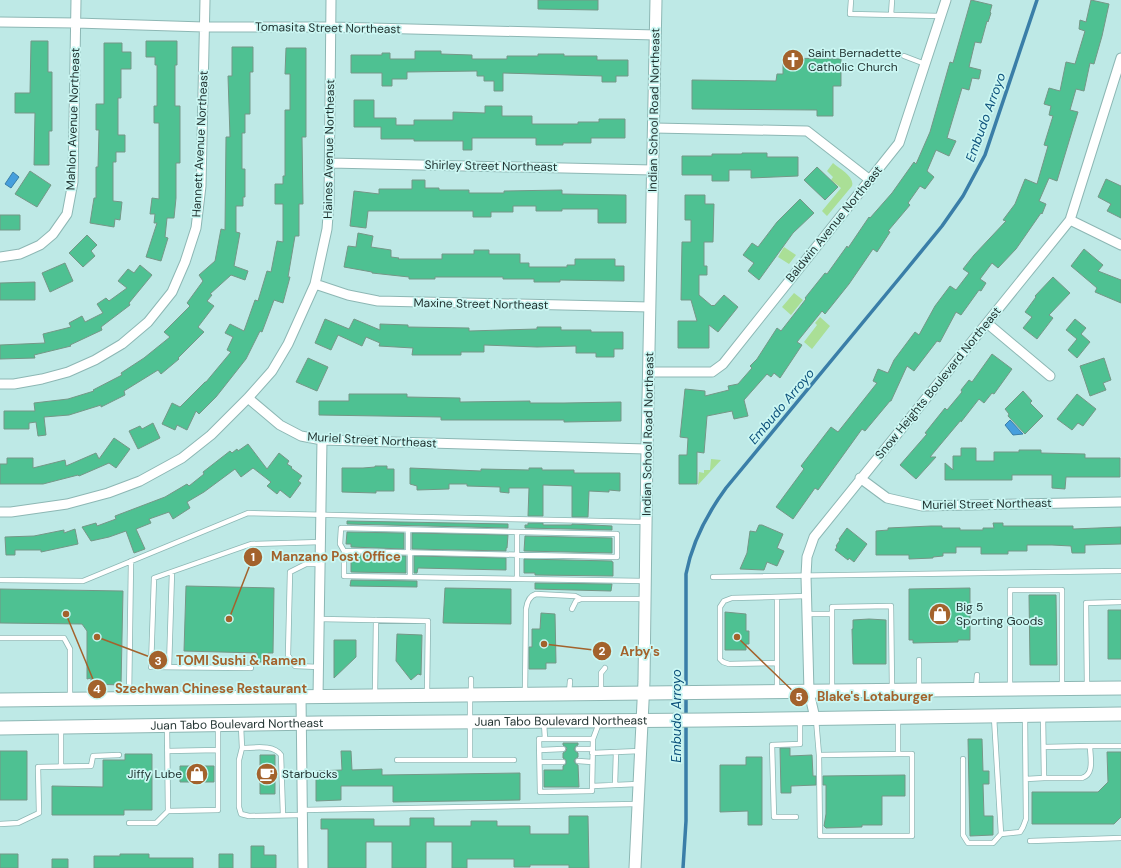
<svg xmlns="http://www.w3.org/2000/svg" width="1121" height="868" viewBox="0 0 1121 868" font-family="'DM Sans',sans-serif">
<style>
.green{fill:#aadf96}
.water{fill:#469fdd;stroke:#3a7ea8}
.lines{fill:none;stroke-linecap:round;stroke-linejoin:round}
.stream{stroke:#3a7ea8;stroke-width:3.5}
.building{fill:#4ec192;stroke:#759787}
.service-casing{stroke:#8db7b4;stroke-width:6}
.minor-casing{stroke:#8db7b4;stroke-width:11}
.tertiary-casing{stroke:#8db7b4;stroke-width:13}
.secondary-casing{stroke:#8db7b4;stroke-width:15}
.service{stroke:#fff;stroke-width:4.5}
.minor{stroke:#fff;stroke-width:9}
.tertiary{stroke:#fff;stroke-width:11}
.secondary{stroke:#fff;stroke-width:13}
.labels{text-anchor:middle;stroke-width:3.5;stroke-linejoin:round;paint-order:stroke}
.street-label{font-size:12px;fill:#1f302e;stroke:#cbf7f3}
.poi-label{font-size:12px;fill:#1f302e;stroke:#cbf7f3;text-anchor:start}
.water-label{font-size:13px;font-style:italic;fill:#0d517b;stroke:#cbf7f3}
.leader{fill:none;stroke:#a3622c;stroke-width:1.5}
.callout-dot{fill:#a3622c;stroke:#cbf7f3;stroke-width:1.5}
.mark-label{font-size:12px;text-anchor:middle;font-weight:bold;fill:#fff}
.callout-label{font-size:13px;text-anchor:middle;font-weight:bold;fill:#a3622c;stroke:#cbf7f3;stroke-width:3.5;stroke-linejoin:round;paint-order:stroke}
</style>
<rect width="100%" height="100%" fill="#bee9e6"/>
<path class="green" d="M833,163C840,169 855,177 852,186L827,216L822,211L841,188L831,180L833,177L827,171Z
M784,247L796,255L789,264L778,257Z
M794,293L803,300L791,315L782,307Z
M820,317L830,326L812,349L804,342L817,325L815,323Z
M711,459L721,460L698,485L699,472L704,473V470H710Z"/>
<path class="water" d="M13,172L19,177L11,188L5,184Z
M1010,420L1023,434L1013,435L1005,425Z"/>
<g class="lines">
<path class="stream" d="M686,717V574C692,542 707,514 726,488L902,275L942,226L963,196L985,155L1037,0
M683,868L686,821V723"/>
</g>
<path class="building" d="M538,0H598V10L538,9Z
M971,0L992,5L990,12L991,13L988,22L987,21L981,43L975,42L969,67L981,70L979,79L972,78L969,90L962,88L947,138L956,141L949,156L936,150L927,171L934,177L925,189L920,186L908,203L910,205L888,231L890,232L877,252L873,249L849,284L825,314L822,311L797,342L802,345L780,378L774,373L771,377L767,374L744,400L748,416L734,419L732,411L707,416L704,453L697,452V484H679V455H687L688,438L680,437L685,389L705,391V396L729,390L728,386L738,384L752,368L750,366L757,359L777,328L781,331L806,299L805,298L825,273L827,274L847,246L848,248L869,217L870,218L892,193L914,162L916,164L930,132L950,62L953,63Z
M1091,0L1109,4L1102,36L1094,64L1090,63L1084,91L1076,89L1070,110L1078,112L1073,128L1057,181L1049,178L1039,201L1046,204L1042,214L1041,213L1016,249L998,268L992,263L980,279L986,283L981,291L979,290L961,315L956,312L940,342L937,341L914,371L907,366L891,401H890L865,431L862,429L818,490L815,488L793,519L776,507L804,469L801,466L831,427L838,432L877,383L873,381L878,369L888,373L894,360L915,332L919,335L935,306L950,286L956,290L969,273L963,269L974,255L1006,221L1003,220L1015,204L1025,179L1037,184L1048,146L1044,145L1053,116L1049,115L1051,106L1044,104L1049,88L1060,91L1066,62L1075,64L1085,31L1079,29L1080,20L1086,22Z
M31,41H48V72H52V131H49V165H34L35,113H15V93H30Z
M146,41H177V65H175V106H180V163H176V198L174,218H167L165,237L168,238L161,261L146,257L157,223H154L155,214H150L152,198L159,199V123H154V106H157V65H155V57H146Z
M104,43H122V52H131V69H121V98H118V135H125V152H116V162H113V201L122,202L120,220L115,219L114,227L90,223L94,198H96V167H98L99,130H96V104H104Z
M232,47H253V72H250V114H245V133H242V169H245V197H243V206H236V232L240,233L234,266L248,271L245,280L231,275L210,294L212,295L207,301L214,306L198,327L204,332L178,358L179,359L161,374L158,370L124,391L125,395L101,407V405L69,415L44,417L46,435L38,436L36,422L29,423V429H4V411H35L34,403L68,399L94,391L93,390L122,375L121,373L144,358L170,337L164,332L190,306L187,303L203,281L199,275L215,261L221,229L225,230L226,137H230L228,76H232Z
M286,48H306V137H302L303,204H299V236H295L288,277H290L283,303L274,300L262,332L260,331L246,359L216,397L199,414L196,411L187,430L177,425L175,430L162,424L172,403L180,407L205,382H206L231,352L227,350L233,337L225,333L230,324L244,331L255,300L258,301L267,271L271,272L277,241L283,242V204H275V184H283V176H285V110H290V74H285Z
M415,51H441V54L472,55V59H507V56H538V54H564V56H597V60H628V76H616V82H602V76L503,73V91H494V81H484V76H477V71L407,72V79H392V86H382V73H351V55H382V53H390V59H415Z
M783,58L841,59V86H833V116H817V110L692,109V80L776,81L777,74H783Z
M354,100H374V118H396V125H414V120H453V112L485,113V106H502V116H532V124H578V122H599V119H625V138H591V143H563V145H536V138H472V150H463V141H414V139H381V127H354Z
M742,153H767V157H798V176L751,178V170H729V181H712V175H682V156H712V154H742Z
M817,167L838,187L825,200L804,180Z
M30,171L51,185L37,207L15,194Z
M1106,179L1121,186V218L1107,211L1111,204L1098,197Z
M412,180H425V188H439V190H469V193H504V191L562,190V194L626,195V223H598V209H562V211H536V206H513V212H491V217H473V211H368L366,228L350,226L354,191L379,194V189H412Z
M685,195H705V204H714L713,242H704V266H707V275H699V295L712,306L713,305L714,306L724,295L738,307L718,332L709,325V348H678V321H697L691,300H681L682,242H691V220H685Z
M800,199L814,213L793,233L759,280L748,271L754,263L743,255L752,243L758,247L777,222Z
M0,215H20V230H0Z
M358,233L373,236L371,247L391,250V257L399,258L398,259H442V254H474V250H489V254H520V263H529V267H567V265H575V259H615V266H624V281L560,280V282H534V279H503V277H435V279H409V277L372,273V272L344,267L348,246L356,247Z
M87,235L97,245L91,251L95,256L83,267L69,253Z
M1084,249L1103,265L1098,271L1121,280V303L1095,292L1097,288L1071,266Z
M65,263L73,281L50,292L42,273Z
M140,265L152,275L129,303L130,305L101,327L102,330L70,345L71,346L34,355L35,358L0,359V345L45,343L43,334L71,327L69,323L82,316L85,322L103,313L97,304L106,298L109,301L127,288L118,281L128,269L134,273Z
M1053,277L1070,293L1049,315L1053,318L1037,339L1023,328L1032,317L1025,312L1036,297L1035,296Z
M35,282V300H0V283Z
M325,319L349,329L354,319L380,330V324L408,325V327L469,328V331L537,329V327H561V330H591V332H623V349H614V357H596V353H576V346L537,347L484,345V352H461V355H412L413,348L379,346L380,343L366,337L362,346L338,335L331,350L315,343Z
M1075,319L1086,328L1081,334L1090,342L1077,358L1068,350L1077,339L1066,330Z
M992,354L1012,369L994,394L992,393L984,403L979,399L961,422V420L930,457H936L916,479L900,465L927,434L925,433L945,408L947,410L962,392L961,390L969,380L972,382Z
M308,358L328,367L317,391L296,382Z
M1104,358L1111,380L1103,383L1106,390L1090,396L1080,366Z
M1023,391L1032,401L1030,403L1043,416L1025,434L1008,416L1009,414L1005,409Z
M349,394H407V397L460,398V402L530,401V403H564L621,402V421L564,422V420H441V417L319,415V401H349Z
M1077,394L1096,409L1083,426L1078,423L1072,430L1057,419Z
M153,423L160,438L138,449L129,431L140,426L142,429Z
M114,438L130,449L116,468L109,463L79,476L78,475L43,484H0V464H7V458H33V468L65,460L66,466L96,453L99,459Z
M248,444L267,469L279,453L289,461L287,464L292,467L291,468L302,476L298,481L301,483L290,498L280,490L277,494L267,486L271,482L253,468L241,477L235,469L204,492L187,502L190,508L173,519L169,512L149,519L151,523L136,529L145,549L134,553L126,531L109,537L91,541L82,527L96,523L97,526L116,519L115,516L165,497L187,484L189,486L204,474L203,472L230,451L232,453L237,449L238,451Z
M961,448H976V461H994V452H1019V450H1041V453L1085,454V458H1120V477H1066L1065,489L1052,488V475H1012V480H945V463L953,470V456H961Z
M375,466H387V469H394V491H376V493L342,492V468H363L375,467Z
M410,468L481,471V469L529,470V468H542V470H574V473H620V491L609,490V492L589,491L588,517H572V486L543,485V516H528L529,488H509V493L500,492V487L467,486V484H449V489L417,490V486L410,484Z
M347,521L508,524V528L347,524Z
M528,523H543V525H572V524L612,526V530L525,528V525H528Z
M993,523H1003V526H1073V529L1121,527V544L1085,545V553H1072L1071,546L1052,545H1027V551H1008V554H981V547H956V553H943V556L933,557V558L909,559V555H876V531L888,530V528L931,526H942V528H960V530H983V528H994Z
M759,525H762L783,534L777,548L784,551L777,566L767,562L764,570L740,569L747,553L750,531L756,532Z
M847,528L867,544L854,562L849,558L848,560L835,550L837,547L836,546L840,540L839,539Z
M75,529L78,544L41,552V550H15V555H6L5,537L34,536L64,530V533Z
M347,532L404,533V549L351,547V544H346Z
M412,533L508,535L507,548H506V551L412,549Z
M525,536L612,538V553L524,551Z
M351,555L406,556V573L351,572Z
M414,556L506,558V570L418,568L417,573H414Z
M524,559L612,561V562H613V576L535,575V573H524Z
M351,580L417,581V587L350,586Z
M535,583L612,584L611,591L535,589Z
M186,586L274,588L273,653H268V662H257V653L184,651Z
M445,588L511,589V624L443,623Z
M970,588V640H958V642L913,643V640H909V589Z
M0,589L123,591L121,685L91,684V678L87,679V631L82,624L0,623Z
M1029,595H1056L1057,665H1030Z
M1108,610H1121V659H1108Z
M725,612L746,614V631H749V644H746V650H725Z
M541,613L555,614L556,663H546V669H529V647H532V629H540Z
M869,619L886,620V664H853L852,629H853V620Z
M397,634L422,635L421,675L418,674L411,680L396,661Z
M334,640H356V657L334,678Z
M968,739H982L983,771H989V784H983L984,816H993V835L970,836Z
M563,743H578V745L576,746L574,749L575,751L578,753V757L575,759L574,761L576,764L578,765L579,787H544V770H563V766L566,764V760L563,758V753L566,751L567,748L563,745Z
M780,748H790V756L812,755L813,776H816V785L791,786V793H781Z
M0,751H27V800H0Z
M341,751H351L352,770L382,769V775L520,773V800L393,802V786H341V800L316,801V771L342,770Z
M1107,752H1121V817L1114,824H1032V792H1098L1108,782Z
M125,754H152V810H124V815H52V786L103,787V760H125Z
M260,755H275V794H260Z
M746,757H762V825H748V811L720,812V765H746Z
M180,766H214V782H180Z
M905,775V796H882V825H862V827L826,828L824,826L826,814V785H823V776Z
M569,816H588L589,868H569V865H530V867H514V859H467V868H452V842H426V868H392V842H366V868H328V829H321V819H374V826H410V818H434V826H471V821H497V826H530V834H569Z
M251,846H264V855H276V868H251Z
M0,854H18V868H0Z
M120,854H149V858H193V868H94V856H120Z
M219,854H233V868H219Z
M52,859H68V868H52Z"/>
<g class="lines">
<g class="service-casing">
<path id="service" d="M851,0L850,14L941,16
M891,15L892,0
M904,56L925,64
M344,551L617,557V534L341,528L340,544L344,551V576L645,581
M408,552V530
M410,577V553
M713,577L1121,571
M517,579V532
M0,580L83,581L248,513L646,522
M777,597V663
M572,609L576,601L581,599
M807,614H832
M319,619L428,621L427,694
M0,638H64L70,649V697
M169,667L172,572
M319,667L295,666L288,655L290,572L306,564H320
M251,668L151,667L154,578L251,544L321,542
M471,679V693
M1087,686L1086,603L1121,602
M976,688L977,675
M1010,688V590H1062V687
M832,689V607L891,606L892,689
M919,689V660
M777,691V663L729,664L723,662L720,659V607L724,601L732,598L807,596
M525,693L526,609C527,602 529,596 536,594L575,596L581,599H645
M569,693L570,681
M601,693V673L605,668
M375,694L376,620
M470,696V760
M129,697L131,561
M994,717L1001,834L1020,832L1023,827L1026,819L1025,717
M1043,717L1044,778H1082C1095,774 1090,757 1090,746H1121
M816,719L819,755L820,836H912V754H898
M544,723L545,739
M241,726L242,748L239,760V807L241,814L249,816L302,815
M167,727L168,811L218,810V725
M61,728V766
M593,739H539L540,792L592,791L593,739L599,723
M1044,747L1090,746
M242,748C254,748 273,744 281,755L283,815
M578,749H592
M540,750L563,749
M168,751L218,750
M592,753L640,751
M819,755L898,754V719
M963,759V835L968,843H993L1001,834
M397,760H514
M578,761L592,762
M540,762H563
M1026,779L1044,778
M615,785L616,752
M592,786L638,784
M302,810L638,804
M796,817H774L772,745L800,744V720
M129,823H156L168,811
M0,824L18,823L39,813L38,767L91,766L93,756L119,755
M1030,841L1121,838"/>
</g>
<g class="minor-casing">
<path id="minor" d="M0,22L76,23L204,27H331L656,35
M654,128L807,131L870,180
M330,163L653,170
M1070,220L1121,245
M0,257L20,254L40,245L53,234L67,214L73,182L76,0
M315,284L348,295L378,301L650,307
M987,323L1050,376
M649,372H712L723,364L899,143L946,0
M0,384H14L42,379L68,372L95,360L122,344L148,322L172,292L185,262L196,228L201,186L205,0
M248,398L280,425L301,436L322,440L647,449
M860,478L887,498L922,506L1121,502
M0,512H11L67,504L108,493L140,481L182,458L211,435L248,398L272,371L288,344L315,284L327,229L329,202L331,0
M301,697L303,868
M318,697L322,440
M815,718L809,692L806,576L807,557L814,537L1070,220L1121,58"/>
</g>
<g class="tertiary-casing">
<path id="tertiary" d="M635,868L644,681L647,449L656,0"/>
</g>
<g class="secondary-casing">
<g id="secondary">
<path d="M0,700L1121,688"/>
<path id="s1" d="M0,728L319,723L707,720L1121,714"/>
</g>
</g>
<use href="#service" class="service"/>
<use href="#minor" class="minor"/>
<use href="#tertiary" class="tertiary"/>
<use href="#secondary" class="secondary"/>
</g>
<defs>
<g id="church-disc" transform="scale(1.15)"><circle r="9.5" fill="#a3622c" stroke="#cbf7f3"/><path d="M-1.2-6h2.4v3.5h3.3v2.4h-3.3V6h-2.4V-.1h-3.3v-2.4h3.3Z" fill="#fff"/></g>
<g id="shop-disc" transform="scale(1.15)"><circle r="9.5" fill="#a3622c" stroke="#cbf7f3"/><path d="M-5-2.5h2.3a2.7 3.5 0 0 1 5.4 0H5L5.5 6h-11ZM-1.5-2.5h3a1.5 2.3 0 0 0-3 0Z" fill="#fff"/></g>
<g id="cafe-disc" transform="scale(1.15)"><circle r="9.5" fill="#a3622c" stroke="#cbf7f3"/><path d="M-5.5-4.5H6V0H3Q3 3.5 0 3.5H-2.5Q-5.5 3.5-5.5 0ZM3-3.2v2h1.7v-2ZM-6 4.5H4V6H-6Z" fill="#fff"/></g>
</defs>
<g fill-rule="evenodd">
<use href="#church-disc" x="793" y="60"/>
<use href="#shop-disc" x="940" y="614"/>
<use href="#shop-disc" x="197" y="774"/>
<use href="#cafe-disc" x="267" y="774"/>
</g>
<g class="labels">
<g class="street-label">
<text transform="translate(328 28) rotate(1)" y="4">Tomasita Street Northeast</text>
<text transform="translate(654 110) rotate(-89)" y="4">Indian School Road Northeast</text>
<text transform="translate(73 119) rotate(-88)" y="4">Mahlon Avenue Northeast</text>
<text transform="translate(200 144) rotate(-87)" y="4">Hannett Avenue Northeast</text>
<text transform="translate(329 149) rotate(-89)" y="4">Haines Avenue Northeast</text>
<text transform="translate(491 166) rotate(1)" y="4">Shirley Street Northeast</text>
<text transform="translate(834 224) rotate(-51)" y="4">Baldwin Avenue Northeast</text>
<text transform="translate(481 304) rotate(1)" y="4">Maxine Street Northeast</text>
<text transform="translate(938 383) rotate(-51)" y="4">Snow Heights Boulevard Northeast</text>
<text transform="translate(648 434) rotate(-89)" y="4">Indian School Road Northeast</text>
<text transform="translate(372 440) rotate(3)" y="4">Muriel Street Northeast</text>
<text transform="translate(987 504) rotate(-1)" y="4">Muriel Street Northeast</text>
<text dy="4" stroke="none"><textPath href="#s1" startOffset="561">Juan Tabo Boulevard Northeast</textPath></text>
<text dy="4" stroke="none"><textPath href="#s1" startOffset="237">Juan Tabo Boulevard Northeast</textPath></text>
</g>
<g class="poi-label">
<text x="808" y="57">Saint Bernadette<tspan x="808" dy="14">Catholic Church</tspan></text>
<text x="956" y="611">Big 5<tspan x="956" dy="14">Sporting Goods</tspan></text>
<text x="182" y="778" text-anchor="end">Jiffy Lube</text>
<text x="282" y="778">Starbucks</text>
</g>
<g class="water-label">
<text transform="translate(985 117) rotate(-70)" y="5">Embudo Arroyo</text>
<text transform="translate(781 406) rotate(-50)" y="5">Embudo Arroyo</text>
<text transform="translate(676 716) rotate(-90)" y="5">Embudo Arroyo</text>
</g>
</g>
<path class="leader" d="M229 619L253 557M544 644L602 651M97 637L158 660M66 614L97 689M737 637L799 697"/>
<g class="callout-dot">
<circle cx="229" cy="619" r="4"/>
<circle cx="544" cy="644" r="4"/>
<circle cx="97" cy="637" r="4"/>
<circle cx="66" cy="614" r="4"/>
<circle cx="737" cy="637" r="4"/>
<circle cx="253" cy="557" r="10"/>
<circle cx="602" cy="651" r="10"/>
<circle cx="158" cy="660" r="10"/>
<circle cx="97" cy="689" r="10"/>
<circle cx="799" cy="697" r="10"/>
</g>
<g class="mark-label">
<text x="253" y="561">1</text>
<text x="602" y="655">2</text>
<text x="158" y="665">3</text>
<text x="97" y="693">4</text>
<text x="799" y="701">5</text>
</g>
<g class="callout-label">
<text x="336" y="561">Manzano Post Office</text>
<text x="640" y="656">Arby's</text>
<text x="241" y="665">TOMI Sushi &amp; Ramen</text>
<text x="211" y="693">Szechwan Chinese Restaurant</text>
<text x="875" y="701">Blake's Lotaburger</text>
</g>
</svg>
